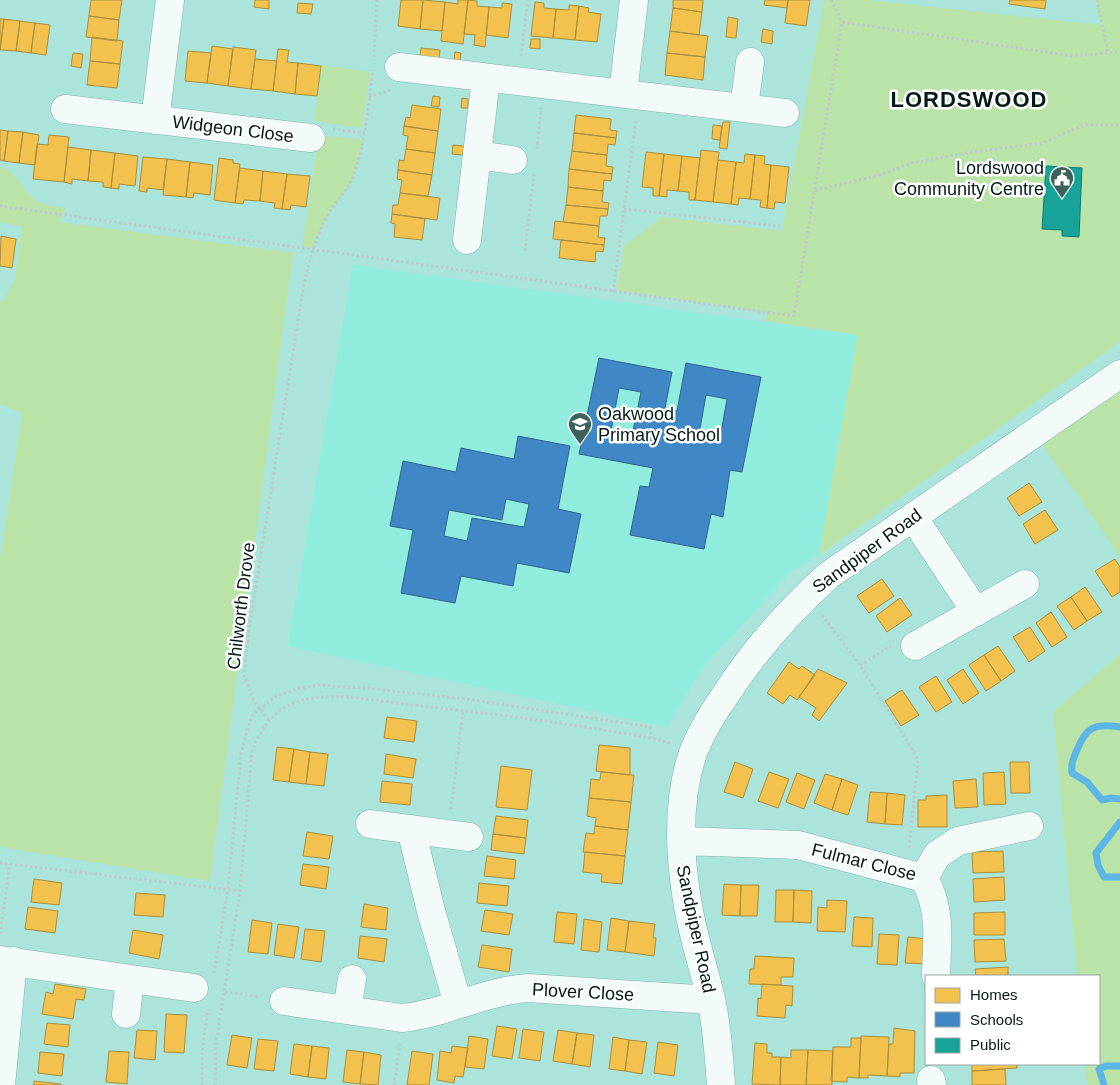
<svg xmlns="http://www.w3.org/2000/svg" width="1120" height="1085" viewBox="0 0 1120 1085" font-family="Arial,sans-serif">
<style>
.built{fill:#90edde}
.green{fill:#bae3a8}
.homes{fill:#f2c14e;stroke:#aa8f3d}
.schools{fill:#3f88c5;stroke:#2d6790;fill-rule:evenodd}
.public{fill:#17a398;stroke:#117a71}
.lines{fill:none;stroke-linecap:round;stroke-linejoin:round}
.stream{stroke:#5cb7e4;stroke-width:7}
.minor-casing{stroke:#83b3ac;stroke-width:29}
.path{stroke:#bbccc9;stroke-width:3;stroke-dasharray:2.5 2.5;stroke-linecap:butt}
.minor{stroke:#f2fbfa;stroke-width:28}
.labels{text-anchor:middle;stroke-width:5;stroke-linejoin:round;paint-order:stroke}
.street-label{font-size:18px;fill:#031a16;stroke:#fff}
.poi-label{font-size:18px;fill:#031a16;stroke:#fff;text-anchor:end}
.district-label{font-size:22px;font-weight:bold;letter-spacing:1px;fill:#031a16;stroke:#fff}
</style>
<rect width="100%" height="100%" fill="#aae4db"/>
<path class="built" d="M353,265L858,335L819,555L792,571L703,667L667,727L288,646Z"/>
<path class="green" d="M824,0H868L1100,25L1096,0H1120V342L819,555L858,335L766,321L767,312L617,290L624,246L662,217L782,231Z
M322,65L370,72L362,128L314,121Z
M319,135L364,140L352,181L330,211L312,248L302,246Z
M0,167C19,174 19,184 31,197C38,205 55,206 65,208L59,222L293,253L210,881L0,847V560L22,413L0,404V302L3,301L15,279L22,226L0,223Z
M1120,384V557L1040,441Z
M1120,654V1085H1087L1085,1064H1099V976H1077L1053,712Z"/>
<path class="homes" d="M91,0H122L119,20L89,16Z
M255,0H269V9L254,7Z
M401,0H423L420,29L398,26Z
M423,0L445,2L442,31L420,29Z
M458,0H468L463,44L441,41L445,2L458,4Z
M468,0L477,1V6L489,7L485,47L474,45L475,35L464,34Z
M673,0H703L702,12L673,8Z
M765,0H788L787,8L764,5Z
M788,0H810L806,26L785,23Z
M1010,0H1046L1045,9L1009,4Z
M535,2L544,3V8L556,9L553,38L531,36Z
M298,3L313,4L311,14L297,13Z
M502,3L512,4L508,38L486,35L489,7L502,8Z
M569,5L579,6L575,40L553,38L556,9L569,10Z
M579,6L589,8L588,12L601,14L597,42L575,40Z
M673,8L702,12L699,35L670,31Z
M89,16L119,20L117,41L86,37Z
M728,17L738,19L736,38L726,37Z
M0,19H4L0,50Z
M4,19L20,21L16,51L0,50Z
M20,21L35,23L31,53L16,51Z
M35,23L50,25L46,55L31,53Z
M763,29L773,31L772,44L761,42Z
M670,31L708,36L705,57L667,53Z
M92,37L123,41L120,64L90,61Z
M531,39H540V49L530,48Z
M212,46L233,49L228,86L207,83Z
M233,47L256,50L251,89L228,86Z
M421,48L440,50L439,59L420,57Z
M278,49L289,50L287,62L298,63L295,94L273,91Z
M188,51L211,53L207,83L185,81Z
M455,52L461,53L460,61H454Z
M73,53L83,54L81,68L71,66Z
M667,53L705,57L703,80L665,75Z
M255,59L277,61L273,91L251,89Z
M90,61L120,64L117,88L87,85Z
M298,63L321,66L317,96L295,94Z
M433,96L440,97L439,107L431,106Z
M462,98L468,99V108H461Z
M412,105L441,109L438,131L404,126L406,117L410,118Z
M576,115L611,119L610,130L617,131L616,138L574,133Z
M723,122H730L727,149L719,148Z
M713,125L722,126L720,140L712,139Z
M404,126L438,131L435,153L406,149L408,136L403,135Z
M0,130L8,131L4,161L0,160Z
M8,131L23,132L19,163L4,161Z
M23,132L39,135L35,165L19,163Z
M574,133L616,138L615,145L608,144L607,155L572,151Z
M49,135L69,137L64,182L33,179L37,144L48,145Z
M453,145L464,146L463,155L452,154Z
M68,147L91,150L88,181L72,179V184L64,182Z
M406,149L435,153L432,175L398,170L399,160L404,161Z
M91,150L115,153L111,188L103,187V182L88,181Z
M701,150L719,152L713,202L695,200Z
M572,151L607,155L606,166L613,167L612,174L569,169Z
M646,152L664,154L659,196H653V188L642,187Z
M115,153L138,156L135,186L119,184V189L111,188Z
M664,154L682,156L678,191L667,190V197L659,196Z
M745,154L755,155L750,199L739,198L738,205L731,204L736,162L744,163Z
M755,155L765,156L764,164L771,165L767,208L760,207L761,200L750,199Z
M682,156L700,158L695,200H689V192L678,191Z
M143,157L167,159L163,190L147,188V192L139,191Z
M219,158L233,160V163L240,164L235,203L214,200Z
M167,159L190,162L186,197L163,195Z
M718,160L736,162L731,204L713,202Z
M190,162L213,165L210,195L194,193L193,198L186,197Z
M771,165L789,167L785,203L775,202L774,209L767,208Z
M240,168L263,171L260,201L244,200L243,204L235,203Z
M569,169L612,174L611,181L604,180L603,191L568,187Z
M398,170L432,175L428,196L400,193L402,180L397,179Z
M263,171L287,174L282,209L274,208L275,203L260,201Z
M287,174L310,176L306,207L291,205L290,210L282,209Z
M568,187L603,191L602,202L609,203L608,209L566,205Z
M400,193L440,198L437,220L392,214L393,205H398Z
M566,205L608,209L607,216H600L599,226L563,222Z
M392,214L425,219L422,240L394,237L395,224L391,223Z
M555,221L599,226L598,237L605,238L604,245L553,239Z
M1,236L16,239L12,268L0,266Z
M561,240L604,245L603,252L596,251L595,262L559,258Z
M1029,483L1042,502L1019,516L1007,498Z
M1045,510L1058,530L1035,544L1023,524Z
M1115,559L1120,567V592L1112,597L1095,571Z
M882,579L894,596L869,613L857,596Z
M1085,587L1102,612L1087,621L1071,597Z
M1071,597L1087,621L1074,630L1057,606Z
M900,598L912,615L887,632L876,616Z
M1051,612L1067,637L1052,647L1036,623Z
M1030,627L1045,651L1029,662L1013,637Z
M998,646L1015,671L1001,681L984,655Z
M984,655L1001,681L986,691L969,665Z
M789,662L799,669L802,666L815,675L797,700L790,695L783,704L767,693Z
M818,669L847,683L819,721L812,715L816,708L799,697Z
M963,669L979,693L963,704L947,680Z
M936,676L952,702L936,712L919,687Z
M902,690L919,715L901,726L885,701Z
M387,717L417,721L414,742L384,738Z
M599,745L630,748V775L596,771Z
M277,747L294,749L289,782L273,780Z
M294,749L310,752L306,784L289,782Z
M310,752L328,754L324,786L306,784Z
M386,754L416,759L413,778L384,774Z
M735,762L753,769L743,798L724,792Z
M1010,762H1029L1030,793H1011Z
M501,766L532,770L527,810L496,807Z
M601,772L634,775L631,802L589,798L591,779L600,780Z
M769,772L789,779L778,808L758,801Z
M1004,772L1006,804L984,805L983,773Z
M797,773L815,780L804,809L786,802Z
M825,774L842,779L832,810L814,803Z
M842,779L858,785L848,815L832,810Z
M976,779L978,807L955,808L953,781Z
M382,781L412,784L410,805L380,802Z
M870,792L887,793L885,824L867,822Z
M887,793L905,795L902,825L885,824Z
M947,795V827H918V800H926V796Z
M589,798L631,802L628,830L595,826L596,818L587,816Z
M496,816L528,820L526,838L493,834Z
M595,826L628,830L625,856L583,852L586,833L594,834Z
M307,832L333,836L329,859L303,856Z
M493,834L526,838L524,854L491,850Z
M1003,851L1004,872L973,873L972,852Z
M585,852L625,856L622,884L601,882L602,874L583,872Z
M487,856L516,860L514,879L484,876Z
M303,864L329,867L326,889L300,885Z
M1004,877L1005,900L974,902L973,879Z
M34,879L62,883L59,905L31,902Z
M479,883L509,886L507,906L477,903Z
M724,884L741,885L740,916L722,915Z
M741,885H759L757,916H740Z
M776,890H794L793,922H775Z
M794,890L812,891L811,923L793,922Z
M136,893L165,895L163,917L134,915Z
M827,900L847,901L845,932L817,931L818,907L827,908Z
M364,904L388,908L386,930L361,927Z
M28,907L58,911L55,933L25,929Z
M485,910L513,914L509,935L481,931Z
M557,912L577,914L574,944L554,942Z
M1005,912V935H974V913Z
M854,917L873,918L872,947L852,946Z
M611,918L629,921L625,952L607,950Z
M584,919L602,922L599,952L581,950Z
M252,920L272,923L268,954L248,952Z
M629,921L655,924L653,938H656L654,956L625,952Z
M278,924L299,927L294,958L274,955Z
M305,929L325,931L321,962L301,959Z
M133,930L163,935L159,959L129,953Z
M879,934L899,935L897,965L877,964Z
M360,936L387,939L384,962L358,958Z
M908,937L929,939L927,964L905,963Z
M1004,939L1006,961L975,962L974,940Z
M482,945L512,949L509,972L478,967Z
M755,956L794,958L793,977H781V985L749,984L750,969H754Z
M1008,967V976H976L975,969Z
M55,984L86,989L84,1000L76,999L73,1019L42,1014L46,992L53,994Z
M762,984L793,986L792,1006L786,1005L785,1018L757,1016L758,998L761,999Z
M166,1014L187,1015L184,1053L164,1052Z
M47,1023L70,1025L68,1047L44,1044Z
M497,1026L517,1029L512,1059L492,1056Z
M894,1028L915,1031L914,1073H900V1077L887,1076L889,1044H893Z
M523,1029L544,1032L540,1061L519,1058Z
M137,1030L157,1031L155,1060L134,1058Z
M558,1030L577,1033L572,1064L553,1061Z
M577,1033L594,1035L590,1067L572,1064Z
M232,1035L252,1038L247,1068L227,1065Z
M469,1036L488,1039L484,1069L465,1067Z
M861,1036L889,1037L887,1076L868,1075V1078H859Z
M613,1037L629,1040L625,1071L609,1069Z
M851,1038H861L859,1078L847,1077V1082L831,1081L833,1047H851Z
M258,1039L278,1041L274,1071L254,1069Z
M629,1040L647,1042L642,1074L625,1071Z
M658,1042L678,1045L674,1076L654,1073Z
M755,1043L767,1044V1053H772V1057H781L780,1085L752,1084Z
M294,1044L312,1046L308,1077L290,1074Z
M312,1046L329,1048L326,1079L308,1077Z
M452,1046L468,1048L463,1077L455,1076L454,1083L437,1080L440,1051L451,1053Z
M347,1050L364,1052L360,1084L343,1082Z
M791,1050H808L806,1085H780L781,1057L791,1058Z
M808,1050L833,1051L832,1085H806Z
M109,1051L129,1052L127,1084L106,1082Z
M412,1051L433,1054L429,1085H407Z
M40,1052L64,1054L62,1076L38,1073Z
M364,1052L381,1055L378,1085L360,1084Z
M972,1064H1017V1068L972,1071Z
M1005,1069L1006,1085H972V1071Z
M34,1081L61,1084V1085H34Z"/>
<path class="schools" d="M599,358L672,372L665,408L677,411L686,363L761,377L742,472L730,470L723,517L711,514L704,549L630,535L640,486L649,487L653,468L579,454ZM619,388L641,392L632,436L611,431ZM706,395L727,399L720,438L699,434Z
M518,436L570,446L558,509L581,514L569,573L517,563L513,586L461,576L455,603L401,593L413,530L390,526L403,461L456,472L461,448L514,459ZM506,499L529,504L524,527L472,518L467,541L444,536L449,510L502,520Z"/>
<path class="public" d="M1046,166L1082,168L1079,237L1062,236V230L1042,229Z"/>
<g class="lines">
<path class="stream" d="M1120,727C1095,723 1086,727 1077,750C1073,759 1071,764 1072,773L1087,782L1102,800L1111,798L1120,799
M1120,822L1096,853L1098,865L1104,877H1120
M1104,1085L1099,1069L1106,1066H1120"/>
<g class="minor-casing">
<path id="minor" d="M399,67L785,113
M623,93L634,0
M744,108L750,62
M65,109L311,138
M155,120L170,0
M477,155L513,160
M467,240L486,78
M913,517L976,612
M915,646L1025,584
M370,824L469,837
M411,829L431,911L458,1004
M681,841L798,845L924,878
M924,878L937,855L958,841L1029,826
M924,878C942,911 937,940 936,976
M0,960L194,988
M284,1001L402,1018C445,1014 484,991 528,988L711,1000
M347,1010L352,979
M126,1014L130,979
M931,1080L932,1085
M1,1085L13,961
M721,1085C719,1056 717,1027 711,999C703,966 692,933 687,900C679,851 677,797 694,750C702,731 714,711 726,694C755,649 789,611 829,575L1120,374"/>
</g>
<path class="path" d="M831,0L842,22
M1097,0L1108,54
M521,56L528,0
M374,57L377,0
M369,97L390,90
M333,129L365,133
M537,149L541,108
M815,190L880,175L911,163L972,152L1043,143L1083,125H1120
M0,206L794,316L842,22L1073,56L1120,52
M624,209L780,226
M525,251L534,175
M613,292L636,120
M822,615L860,665L918,759L909,849
M860,665L891,646
M269,720L255,703L244,676L248,636L303,289C309,262 315,237 329,213C335,202 347,191 352,179C366,144 368,107 373,70
M451,809L463,710
M0,863L240,891
M0,934L10,864
M214,973L228,889L241,754L247,730L253,714L275,697L300,688L319,685L364,688L466,699L650,727L651,738
M225,992L259,997
M202,1085V1052L208,1009
M215,1085L216,1043L240,891L252,752C260,730 274,708 299,701C334,691 376,701 411,705C469,711 527,718 584,727C613,732 642,735 670,743
M394,1085L400,1044"/>
<use href="#minor" class="minor"/>
</g>
<defs>
<g id="civic-pin" transform="scale(1.25)"><path d="M0 17L-7.5 6A9.5 9.5 0 1 1 7.5 6Z" fill="#3d615b" stroke="#fff"/><path d="M-.6-6.5H3V-4.5H.6V-3L4-1V1h2V6H-6V1h2V-1L-.6-3ZM-1.2 2.5V6h2.4V2.5Z" fill="#fff"/></g>
<g id="school-pin" transform="scale(1.25)"><path d="M0 17L-7.5 6A9.5 9.5 0 1 1 7.5 6Z" fill="#3d615b" stroke="#fff"/><path d="M0-5L7-2L0 1L-7-2ZM-4 1L0 2.5L4 1V4Q0 6-4 4Z" fill="#fff"/></g>
</defs>
<g fill-rule="evenodd">
<use href="#civic-pin" x="1062" y="178"/>
<use href="#school-pin" x="580" y="424"/>
</g>
<g class="labels">
<g class="street-label">
<text transform="translate(233 129) rotate(7)" y="6">Widgeon Close</text>
<text transform="translate(867 551) rotate(-36)" y="6">Sandpiper Road</text>
<text transform="translate(241 606) rotate(-83)" y="6">Chilworth Drove</text>
<text transform="translate(864 862) rotate(14)" y="6">Fulmar Close</text>
<text transform="translate(696 929) rotate(78)" y="6">Sandpiper Road</text>
<text transform="translate(583 992) rotate(3)" y="6">Plover Close</text>
</g>
<g class="poi-label">
<text x="1044" y="174">Lordswood<tspan x="1044" dy="21">Community Centre</tspan></text>
<text x="598" y="420" text-anchor="start">Oakwood<tspan x="598" dy="21">Primary School</tspan></text>
</g>
<g class="district-label">
<text x="969" y="107">LORDSWOOD</text>
</g>
</g>
<rect x="925" y="975" width="175" height="90" fill="#ffffff" stroke="#9aa3a2"/>
<rect x="935" y="988" width="25" height="15" fill="#f2c14e" stroke="#9aa3a2"/>
<text x="970" y="1000" font-size="15" fill="#031a16">Homes</text>
<rect x="935" y="1012" width="25" height="15" fill="#3f88c5" stroke="#9aa3a2"/>
<text x="970" y="1025" font-size="15" fill="#031a16">Schools</text>
<rect x="935" y="1038" width="25" height="15" fill="#17a398" stroke="#9aa3a2"/>
<text x="970" y="1050" font-size="15" fill="#031a16">Public</text>
</svg>
